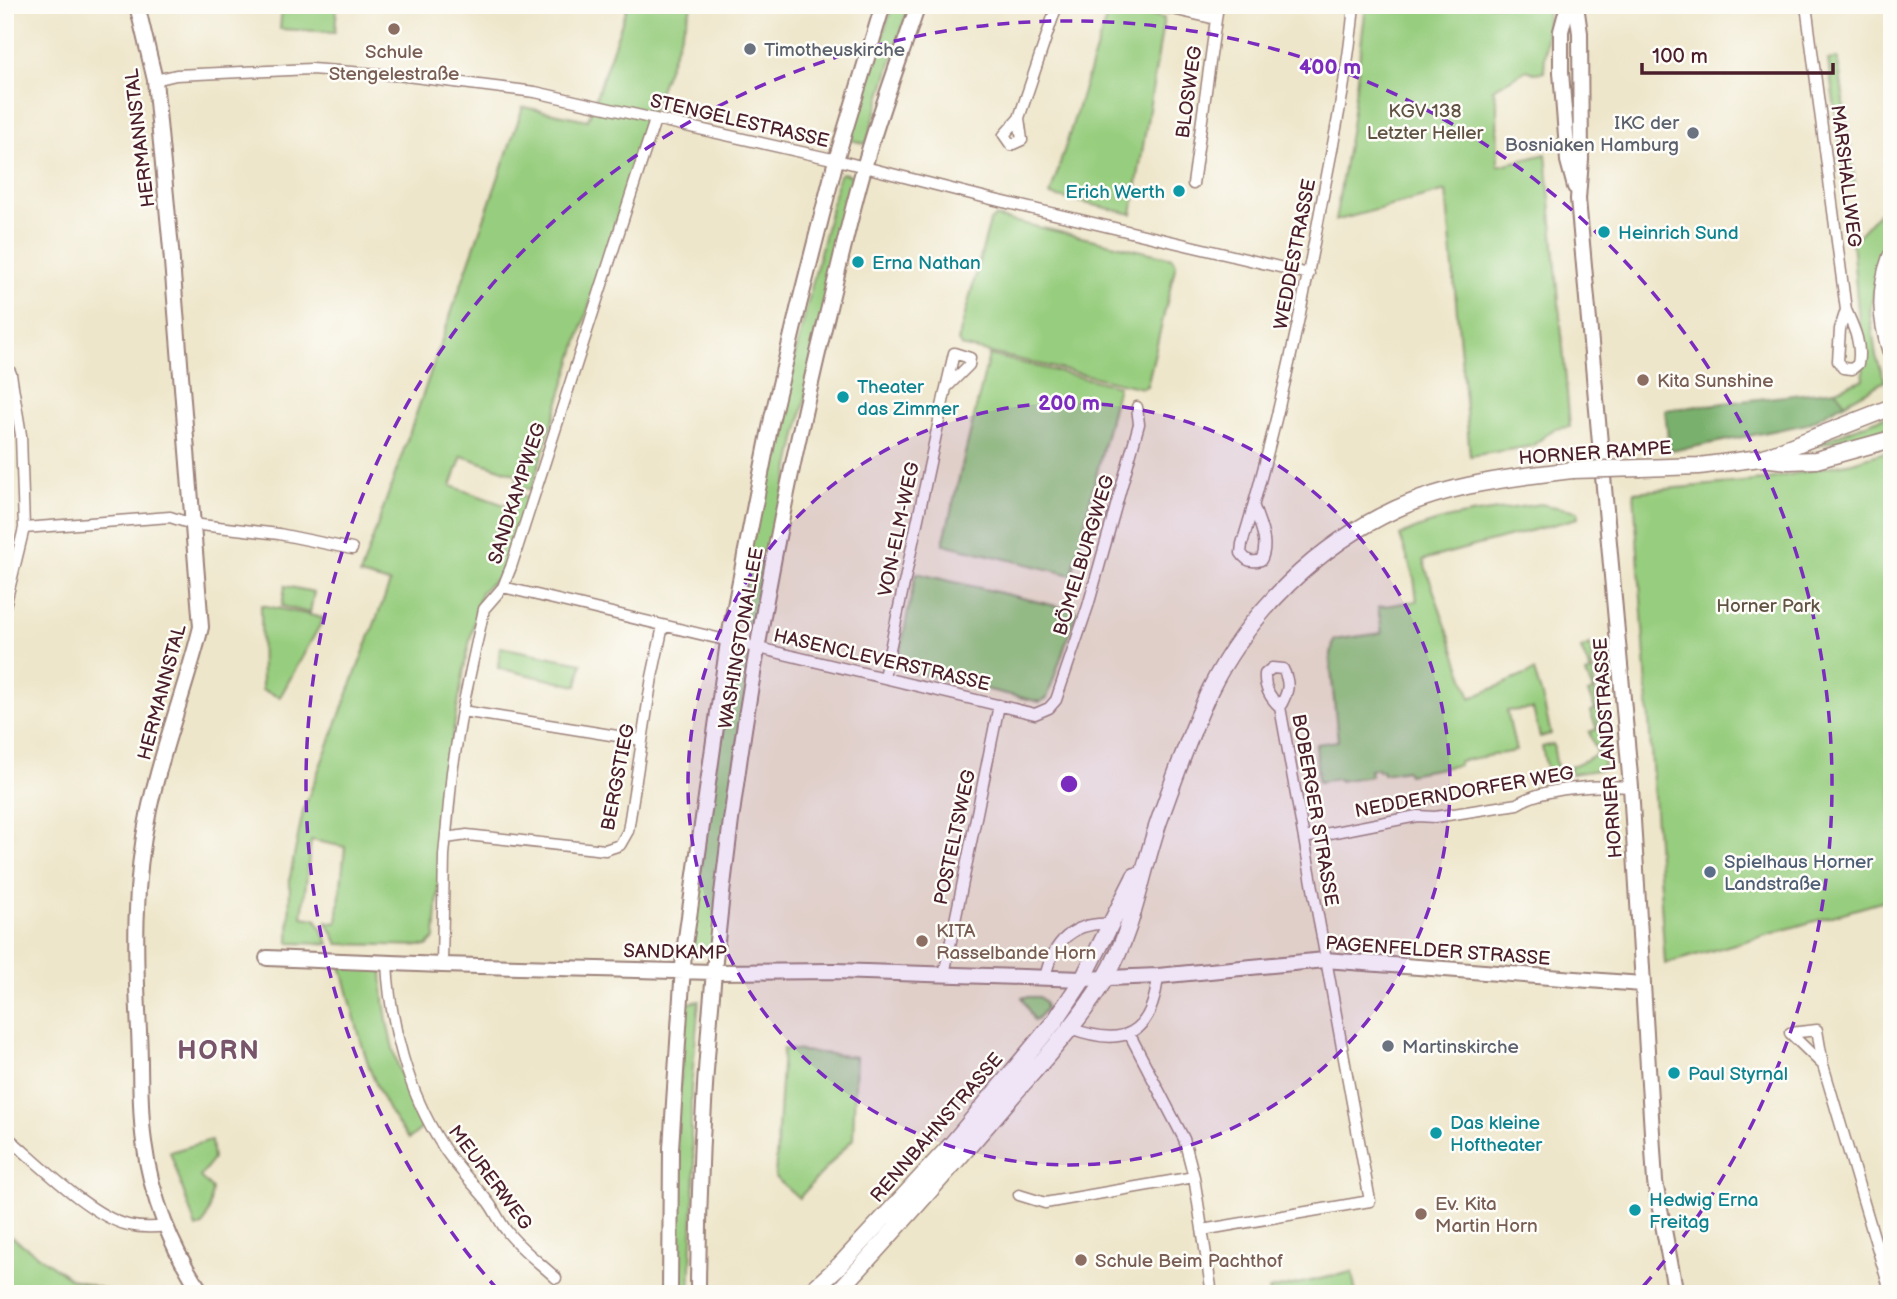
<svg xmlns="http://www.w3.org/2000/svg" width="1897" height="1299" viewBox="0 0 1897 1299" font-family="'Balsamiq Sans',sans-serif">
<style>
.green{fill:#97cd7e;stroke:#707654;stroke-width:2}
.forest{fill:#79b06d;stroke:#62684c;stroke-width:2}
.lines{fill:none;stroke-linecap:round;stroke-linejoin:round}
.street-casing{stroke:#9c827a;stroke-width:13}
.secondary-casing{stroke:#9c827a;stroke-width:18}
.primary-casing{stroke:#9c827a;stroke-width:19}
.highway-casing{stroke:#9c827a;stroke-width:21}
.street{stroke:#fff;stroke-width:10}
.secondary{stroke:#fff;stroke-width:14}
.primary{stroke:#fff;stroke-width:16}
.highway{stroke:#fff;stroke-width:18}
.primary-bridge-casing{stroke:#9c827a;stroke-width:19;stroke-linecap:butt}
.primary-bridge{stroke:#fff;stroke-width:16}
.ring{fill:none;stroke:#7b2cbf;stroke-width:3.5;stroke-dasharray:12 9}
.education-dot{fill:#8d6e63;stroke:#fdfcf7;stroke-width:2.5}
.worship-dot{fill:#6b7280;stroke:#fdfcf7;stroke-width:2.5}
.culture-dot{fill:#0f9aa8;stroke:#fdfcf7;stroke-width:2.5}
.service-dot{fill:#5c6f8a;stroke:#fdfcf7;stroke-width:2.5}
.labels{text-anchor:middle;stroke-width:5;stroke-linejoin:round;paint-order:stroke}
.worship-label{font-size:19px;fill:#5b616d;stroke:#fdfcf7;text-anchor:start}
.education-label{font-size:19px;fill:#785e54;stroke:#fdfcf7;text-anchor:start}
.street-label{font-size:19px;fill:#4a1f2b;stroke:#fdfcf7}
.park-label{font-size:19px;fill:#615344;stroke:#fdfcf7}
.culture-label{font-size:19px;fill:#0d838f;stroke:#fdfcf7;text-anchor:start}
.service-label{font-size:19px;fill:#4e5e75;stroke:#fdfcf7;text-anchor:start}
.district-label{font-size:26px;font-weight:bold;letter-spacing:2px;fill:#79556b;stroke:#fdfcf7}
.centre{fill:#7b2cbf;stroke:#fdfcf7;stroke-width:3.5}
.ring-label{font-size:21px;text-anchor:middle;font-weight:bold;fill:#7b2cbf;stroke:#fdfcf7;stroke-width:5;stroke-linejoin:round;paint-order:stroke}
</style>
<rect width="100%" height="100%" fill="#fdfcf7"/>
<filter id="ink" filterUnits="userSpaceOnUse"><feTurbulence type="fractalNoise" baseFrequency=".0143" numOctaves="2"/><feDisplacementMap in="SourceGraphic" scale="14" xChannelSelector="R" yChannelSelector="G"/><feConvolveMatrix kernelMatrix="1 2 1 2 8 2 1 2 1" color-interpolation-filters="sRGB"/></filter>
<filter id="wash" filterUnits="userSpaceOnUse"><feTurbulence type="fractalNoise" baseFrequency=".00686" numOctaves="4" result="noise"/><feDisplacementMap in="SourceGraphic" scale="28" xChannelSelector="R" yChannelSelector="G"/><feGaussianBlur stdDeviation="1.57" result="paint"/><feColorMatrix in="noise" values="0 0 0 0 0 0 0 0 0 0 0 0 0 0 0 0 0 1.4 0 .05"/><feComposite in="paint" operator="in"/></filter>
<g filter="url(#wash)">
<rect width="100%" height="100%" fill="#eee6ca"/>
<path class="green" d="M282,5H337L335,32L280,29Z
M628,5H692L644,132L531,490L515,485L518,475L462,456L451,486L507,506L513,493L529,498L504,572L481,592L466,658L446,772L435,938L427,946L338,944L327,922L337,923L345,847L311,840L302,917L316,919L329,944L289,943L290,877L303,811L390,583L360,575L523,107L588,120Z
M893,5H909L866,144L848,139Z
M1366,5H1548L1544,72L1534,73L1527,70L1493,89L1497,103L1498,166L1546,154L1570,427L1554,429L1532,446L1470,456L1446,191L1335,221L1351,126Z
M1110,6L1164,18L1132,214L1050,195Z
M1838,58L1855,185L1846,187L1828,60Z
M843,173L850,175L854,179L755,624L737,620L753,527L839,175Z
M1892,198V235L1880,257L1870,313L1876,356L1885,381L1845,403L1835,390L1864,379L1852,242Z
M995,217L1172,258L1176,264L1147,386L1142,388L961,346L958,341L990,221Z
M989,355L1118,386L1072,575L943,544Z
M1892,414V426L1870,434L1805,448Z
M1892,450V899L1665,964L1634,492L1764,480L1852,462Z
M1540,504L1578,511V518L1423,560L1471,698L1534,671L1542,696L1551,734L1540,737L1533,709L1507,711L1516,751L1459,761V765L1408,774L1406,770L1383,774L1382,770L1378,771L1377,768L1370,770L1371,776L1339,781L1338,779L1318,782L1316,744L1338,741L1330,659L1334,640L1382,633L1378,607L1417,601L1414,578L1400,536C1443,513 1493,512 1540,504Z
M916,573L1077,611L1047,698L1040,702L904,670L898,661Z
M285,586L314,592L310,613L282,606Z
M261,605L324,618L280,697L262,690Z
M1590,645L1604,769L1571,774L1570,767L1598,754L1589,732L1597,729L1590,712L1595,709L1588,693L1593,691L1586,674L1591,672L1581,649Z
M500,647L582,663L577,686L498,668Z
M739,653L746,654L749,659L712,949L692,948L703,844L733,655Z
M1553,744L1558,774L1548,775L1542,747Z
M341,966L382,968C383,1025 398,1076 422,1128L409,1139C366,1088 359,1028 341,966Z
M1022,997H1039L1045,1002L1046,1009L1034,1021Z
M699,1001L691,1090V1137L695,1166L690,1294H676L679,1169L676,1144L685,1004Z
M783,1049L856,1057L853,1139L799,1198L775,1177Z
M211,1140L213,1159L200,1177L212,1189L209,1211L203,1226L196,1228L170,1152Z
M5,1232L71,1279L119,1294H5Z
M1352,1272L1356,1294H1270L1269,1290Z"/>
<path class="forest" d="M1835,390L1845,403L1807,424L1689,448L1669,450L1665,410Z"/>
</g>
<g filter="url(#ink)">
<g class="lines">
<g class="street-casing">
<path id="street" d="M1155,5L1216,19
M1806,5L1846,310C1854,328 1862,344 1858,364L1852,369L1843,368L1838,361L1840,329L1846,310
M155,80L176,75L311,69L406,76L535,92L841,161L991,199L1309,274
M1019,118L1022,140L1011,145L1004,135L1019,118L1057,5
M1193,184L1218,5
M5,361L11,374L21,435L24,528L5,606
M1254,507C1259,523 1270,543 1261,560C1252,563 1246,561 1241,553L1242,544C1276,433 1300,320 1321,206C1334,139 1348,73 1354,5
M24,528L170,517L192,524L279,534L352,549
M503,587L1035,714L1049,708L1056,700L1088,606L1139,424L1137,407
M884,677L946,388L969,365L970,358L954,353L946,388
M462,711L642,740
M446,838L467,835L605,850L620,845L628,831L652,677L663,626
M1304,838L1417,816L1435,817L1517,804C1544,787 1598,785 1631,787
M387,963C390,1024 408,1092 442,1145C455,1166 473,1183 489,1203C495,1211 499,1221 506,1230C519,1248 540,1263 556,1278
M442,965L444,855L452,772L462,711L484,609L503,587L511,567L655,120
M944,975L999,705
M1045,978C1052,943 1073,921 1111,924
M1070,1028C1124,1048 1152,1035 1158,976
M1130,1035L1184,1139L1194,1177L1212,1294
M1823,1065L1790,1033L1817,1030L1823,1065L1891,1294
M5,1135C36,1161 90,1216 128,1225C141,1228 153,1228 166,1226
M1019,1195L1045,1203L1194,1177
M1202,1230L1370,1201L1280,707C1288,692 1291,685 1283,669L1272,668L1265,674C1264,688 1270,698 1280,707"/>
</g>
<g class="secondary-casing">
<path id="secondary" d="M137,5L155,80L171,249L201,627C186,688 162,748 149,810C133,884 135,956 139,1031C141,1068 139,1106 144,1142C151,1196 171,1250 203,1294
M1568,5L1561,31V72L1568,161L1575,187
M1576,5L1580,33L1581,159L1578,199L1631,787L1655,1182L1676,1294
M267,958L442,965L714,972L835,971L1083,979L1158,976L1325,960L1642,984
M670,1294L671,1148L684,952L728,642L772,418L799,305L836,160L883,5
M698,1294C699,959 750,627 830,303C841,258 851,213 864,168C879,113 900,59 918,5"/>
</g>
<g class="primary-casing">
<path id="primary" d="M1764,457L1892,407
M1641,468L1699,466L1760,458L1789,461L1816,460L1892,439
M808,1294L840,1265L952,1144L1055,1021L1083,979L1135,876
M836,1294C896,1229 955,1163 1012,1096C1045,1058 1080,1021 1106,977C1134,929 1141,873 1159,821C1175,777 1190,733 1210,690C1248,613 1318,545 1396,509C1450,484 1515,477 1573,470"/>
</g>
<g class="highway-casing">
<path id="highway" d="M1892,257C1880,290 1881,318 1892,352"/>
</g>
<use href="#street" class="street"/>
<use href="#secondary" class="secondary"/>
<use href="#primary" class="primary"/>
<use href="#highway" class="highway"/>
<g class="primary-bridge-casing">
<path id="primary-bridge" d="M1573,470L1641,468"/>
</g>
<use href="#primary-bridge" class="primary-bridge"/>
</g>
</g>
<circle cx="1069" cy="784" r="381" fill="#7b2cbf" fill-opacity=".12"/>
<g class="ring">
<circle cx="1069" cy="784" r="381"/>
<path d="M498 1290A763 763 0 1 1 1640 1290"/>
</g>
<g class="education-dot">
<circle cx="394" cy="29" r="7"/>
<circle cx="1643" cy="380" r="7"/>
<circle cx="922" cy="941" r="7"/>
<circle cx="1421" cy="1214" r="7"/>
<circle cx="1081" cy="1260" r="7"/>
</g>
<g class="worship-dot">
<circle cx="750" cy="49" r="7"/>
<circle cx="1693" cy="133" r="7"/>
<circle cx="1388" cy="1046" r="7"/>
</g>
<g class="culture-dot">
<circle cx="1179" cy="191" r="7"/>
<circle cx="1604" cy="232" r="7"/>
<circle cx="858" cy="262" r="7"/>
<circle cx="843" cy="397" r="7"/>
<circle cx="1674" cy="1073" r="7"/>
<circle cx="1436" cy="1133" r="7"/>
<circle cx="1635" cy="1210" r="7"/>
</g>
<circle class="service-dot" cx="1710" cy="872" r="7"/>
<g class="labels">
<g class="worship-label">
<text x="764" y="56">Timotheuskirche</text>
<text x="1679" y="129" text-anchor="end">IKC der<tspan x="1679" dy="22">Bosniaken Hamburg</tspan></text>
<text x="1402" y="1053">Martinskirche</text>
</g>
<g class="education-label">
<text x="394" y="58" text-anchor="middle">Schule<tspan x="394" dy="22">Stengelestraße</tspan></text>
<text x="1657" y="387">Kita Sunshine</text>
<text x="936" y="937">KITA<tspan x="936" dy="22">Rasselbande Horn</tspan></text>
<text x="1435" y="1210">Ev. Kita<tspan x="1435" dy="22">Martin Horn</tspan></text>
<text x="1095" y="1267">Schule Beim Pachthof</text>
</g>
<g class="street-label">
<text transform="translate(1188 92) rotate(-82)" y="7">BLOSWEG</text>
<text transform="translate(740 120) rotate(13)" y="7">STENGELESTRASSE</text>
<text transform="translate(139 138) rotate(-97)" y="7">HERMANNSTAL</text>
<text transform="translate(1847 176) rotate(83)" y="7">MARSHALLWEG</text>
<text transform="translate(1294 254) rotate(-79)" y="7">WEDDESTRASSE</text>
<text transform="translate(1595 452) rotate(-4)" y="7">HORNER RAMPE</text>
<text transform="translate(516 493) rotate(-72)" y="7">SANDKAMPWEG</text>
<text transform="translate(898 529) rotate(-78)" y="7">VON-ELM-WEG</text>
<text transform="translate(1083 555) rotate(-73)" y="7">BÖMELBURGWEG</text>
<text transform="translate(740 638) rotate(-80)" y="7">WASHINGTONALLEE</text>
<text transform="translate(882 659) rotate(13)" y="7">HASENCLEVERSTRASSE</text>
<text transform="translate(161 692) rotate(-75)" y="7">HERMANNSTAL</text>
<text transform="translate(1607 748) rotate(-94)" y="7">HORNER LANDSTRASSE</text>
<text transform="translate(617 777) rotate(-79)" y="7">BERGSTIEG</text>
<text transform="translate(1464 791) rotate(-10)" y="7">NEDDERNDORFER WEG</text>
<text transform="translate(1316 810) rotate(80)" y="7">BOBERGER STRASSE</text>
<text transform="translate(954 837) rotate(-78)" y="7">POSTELTSWEG</text>
<text transform="translate(1438 950) rotate(4)" y="7">PAGENFELDER STRASSE</text>
<text transform="translate(675 951) rotate(1)" y="7">SANDKAMP</text>
<text transform="translate(936 1127) rotate(-49)" y="7">RENNBAHNSTRASSE</text>
<text transform="translate(491 1177) rotate(53)" y="7">MEURERWEG</text>
</g>
<g class="park-label">
<text x="1425" y="117">KGV 138<tspan x="1425" dy="22">Letzter Heller</tspan></text>
<text x="1768" y="612">Horner Park</text>
</g>
<g class="culture-label">
<text x="1165" y="198" text-anchor="end">Erich Werth</text>
<text x="1618" y="239">Heinrich Sund</text>
<text x="872" y="269">Erna Nathan</text>
<text x="857" y="393">Theater<tspan x="857" dy="22">das Zimmer</tspan></text>
<text x="1688" y="1080">Paul Styrnal</text>
<text x="1450" y="1129">Das kleine<tspan x="1450" dy="22">Hoftheater</tspan></text>
<text x="1649" y="1206">Hedwig Erna<tspan x="1649" dy="22">Freitag</tspan></text>
</g>
<g class="service-label">
<text x="1724" y="868">Spielhaus Horner<tspan x="1724" dy="22">Landstraße</tspan></text>
</g>
<g class="district-label">
<text x="219" y="1059">HORN</text>
</g>
</g>
<circle cx="1069" cy="784" r="10" class="centre"/>
<g class="ring-label">
<text x="1330" y="74">400 m</text>
<text x="1069" y="410">200 m</text>
</g>
<rect width="1897" height="1299" fill="none" stroke="#fdfcf7" stroke-width="28"/>
<path d="M1642 63v10h191v-10" fill="none" stroke="#4a1f2b" stroke-width="3.5"/>
<text x="1652" y="63" font-size="21" fill="#4a1f2b" stroke="#fdfcf7" stroke-width="5" paint-order="stroke">100 m</text>
</svg>
